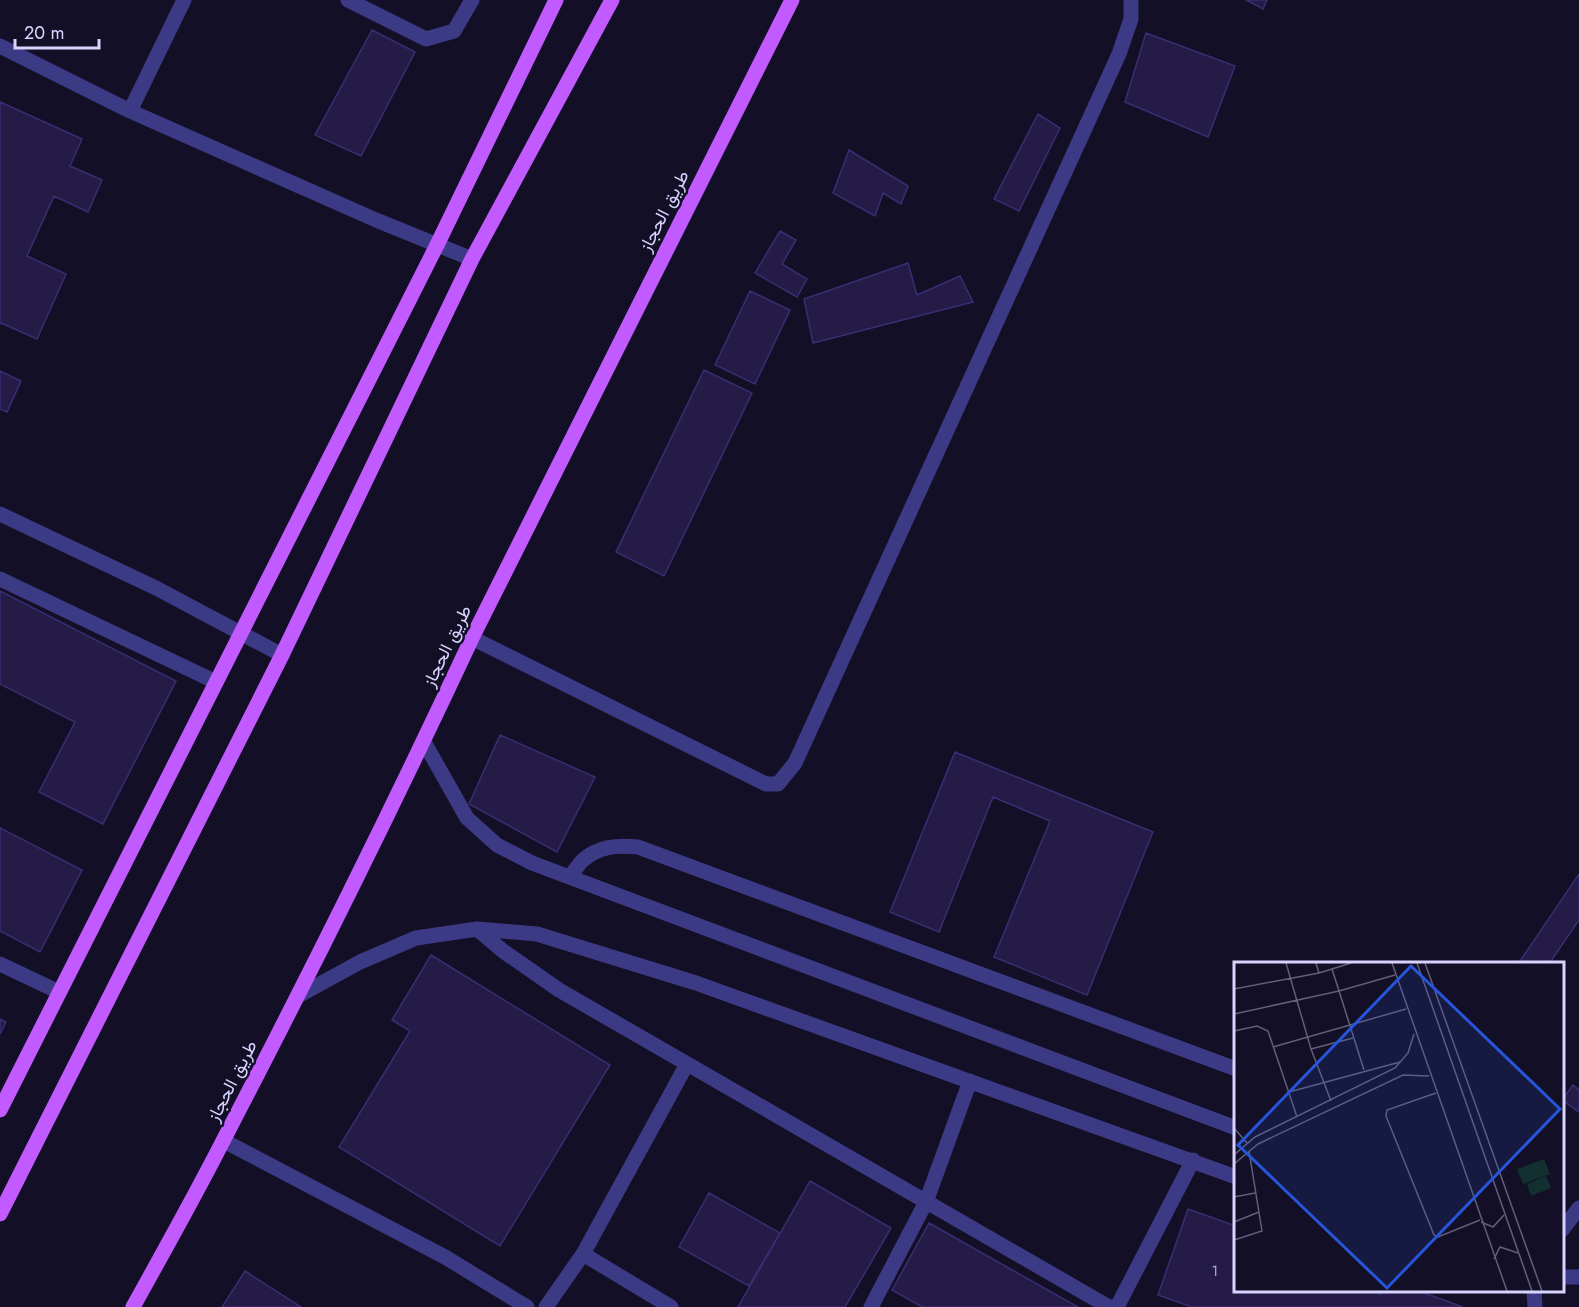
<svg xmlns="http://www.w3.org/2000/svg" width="1579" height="1307" viewBox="0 0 1579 1307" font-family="Jost,Vazirmatn,sans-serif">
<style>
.building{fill:#241b47;stroke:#3b2d73;stroke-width:1.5}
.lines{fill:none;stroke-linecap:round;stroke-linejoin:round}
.minor{stroke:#3d3a85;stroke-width:15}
.major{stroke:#c25bff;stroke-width:15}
.labels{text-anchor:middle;stroke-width:5;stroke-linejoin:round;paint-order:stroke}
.number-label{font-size:15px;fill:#aca6d1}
.street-label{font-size:18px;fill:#d9d4ff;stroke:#130f26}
.inset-road{fill:none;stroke:#625e7d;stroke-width:1.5}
.view{fill:#2655da;fill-opacity:0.15;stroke:#2655da;stroke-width:3}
.inset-edge{fill:none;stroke:#d9d4ff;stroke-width:3}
</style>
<rect width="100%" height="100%" fill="#130f26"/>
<path class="building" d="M1246,0H1267L1263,9Z
M372,30L415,52L361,156L315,135Z
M1146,33L1235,66L1208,137L1125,102Z
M0,102L82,139L70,166L102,180L88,212L54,196L27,256L66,274L37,339L1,323L0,324Z
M1038,114L1060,128L1019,211L994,199Z
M849,150L908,186L901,204L883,193L875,216L833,193Z
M780,231L796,240L782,264L807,279L797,297L755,273Z
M908,263L917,295L960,276L973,302L813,343L804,299Z
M750,291L790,310L755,384L715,365Z
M704,370L752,393L664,576L616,552Z
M0,371L21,381L7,412L0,409Z
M0,591L176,681L103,824L39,792L75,722L0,684Z
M500,735L595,777L557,852L469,804Z
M955,752L1153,832L1087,995L994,957L1050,821L993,797L939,932L890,912Z
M0,828L82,870L40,952L0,931Z
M1579,874V920L1549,964H1518Z
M431,955L610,1065L500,1246L339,1147L410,1031L392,1020Z
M0,1019L6,1022L0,1034Z
M1573,1085L1579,1090V1112L1562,1100Z
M810,1181L891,1228L845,1307H738Z
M709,1193L780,1233L749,1286L679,1247Z
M1188,1209L1236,1226V1290H1370L1380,1294L1381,1290H1416L1463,1307H1192L1158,1295Z
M929,1223L1078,1307H922L892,1290Z
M245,1271L301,1307H222Z"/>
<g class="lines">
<path class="minor" d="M348,0L426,39L454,31L472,0
M0,46L130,111L376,220L472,259
M130,111L184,0
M0,514L156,588L282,655
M0,579L216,682
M472,638L766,784H778L795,763L1119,54L1131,19V0
M424,742L467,818L497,845L532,863L1236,1128
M570,877C574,872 578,865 582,861C598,846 617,845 638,847L1236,1069
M477,929L503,951L559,990L1109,1307
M0,964L59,992
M298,996L360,962L416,938L477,929L537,934L696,983L1236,1177
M224,1141L445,1257L527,1307
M1562,1230L1579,1208
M583,1254L671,1307
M1562,1277H1579
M1534,1290L1535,1307
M546,1307L583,1254L687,1064
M871,1307L926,1202L970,1081
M1117,1307L1193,1160"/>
<path class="major" d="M0,1110L437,245L556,0
M0,1214L282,655L472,259L612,0
M133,1307C164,1251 195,1196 224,1139C310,974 393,807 472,638L792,0"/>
</g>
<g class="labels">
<g class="number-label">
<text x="1215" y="1276">1</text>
</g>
<g class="street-label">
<text transform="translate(664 211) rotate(-63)" y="6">طريق الحجاز</text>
<text transform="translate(447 646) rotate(-64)" y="6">طريق الحجاز</text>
<text transform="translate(232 1081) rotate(-63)" y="6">طريق الحجاز</text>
</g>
</g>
<g transform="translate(1234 962)">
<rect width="330" height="330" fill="#130f26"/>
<path d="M310,197L316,212L289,222L283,207ZM312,214L317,226L297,234L293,222Z" fill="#12302f"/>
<path class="inset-road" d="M52,1L77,87L97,139M158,1L273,329M183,1L298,329M191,1L308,329M98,7L117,1M0,27L85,11M0,52L105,29L98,7L85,11L82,1M0,69L23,64L34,69L63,155M39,85L172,47M77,87L119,76M130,108L105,29L161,13M55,130L166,100M202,131L153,148L152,154L200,273L204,275L246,258M0,166L13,181M0,193L21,175L161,106L174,91L180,72M0,202L24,182L169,113L195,114M0,235L21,231M0,260L25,250M247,260L259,265L270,253M0,278L28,269L15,189M260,297L266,285L284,291"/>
<path class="view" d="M177,4L326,147L153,326L4,183Z"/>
<rect width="330" height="330" class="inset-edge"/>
</g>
<path d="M15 39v9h84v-9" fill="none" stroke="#d9d4ff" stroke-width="3"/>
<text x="24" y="39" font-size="18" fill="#d9d4ff" stroke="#130f26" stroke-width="4.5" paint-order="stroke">20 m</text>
</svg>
